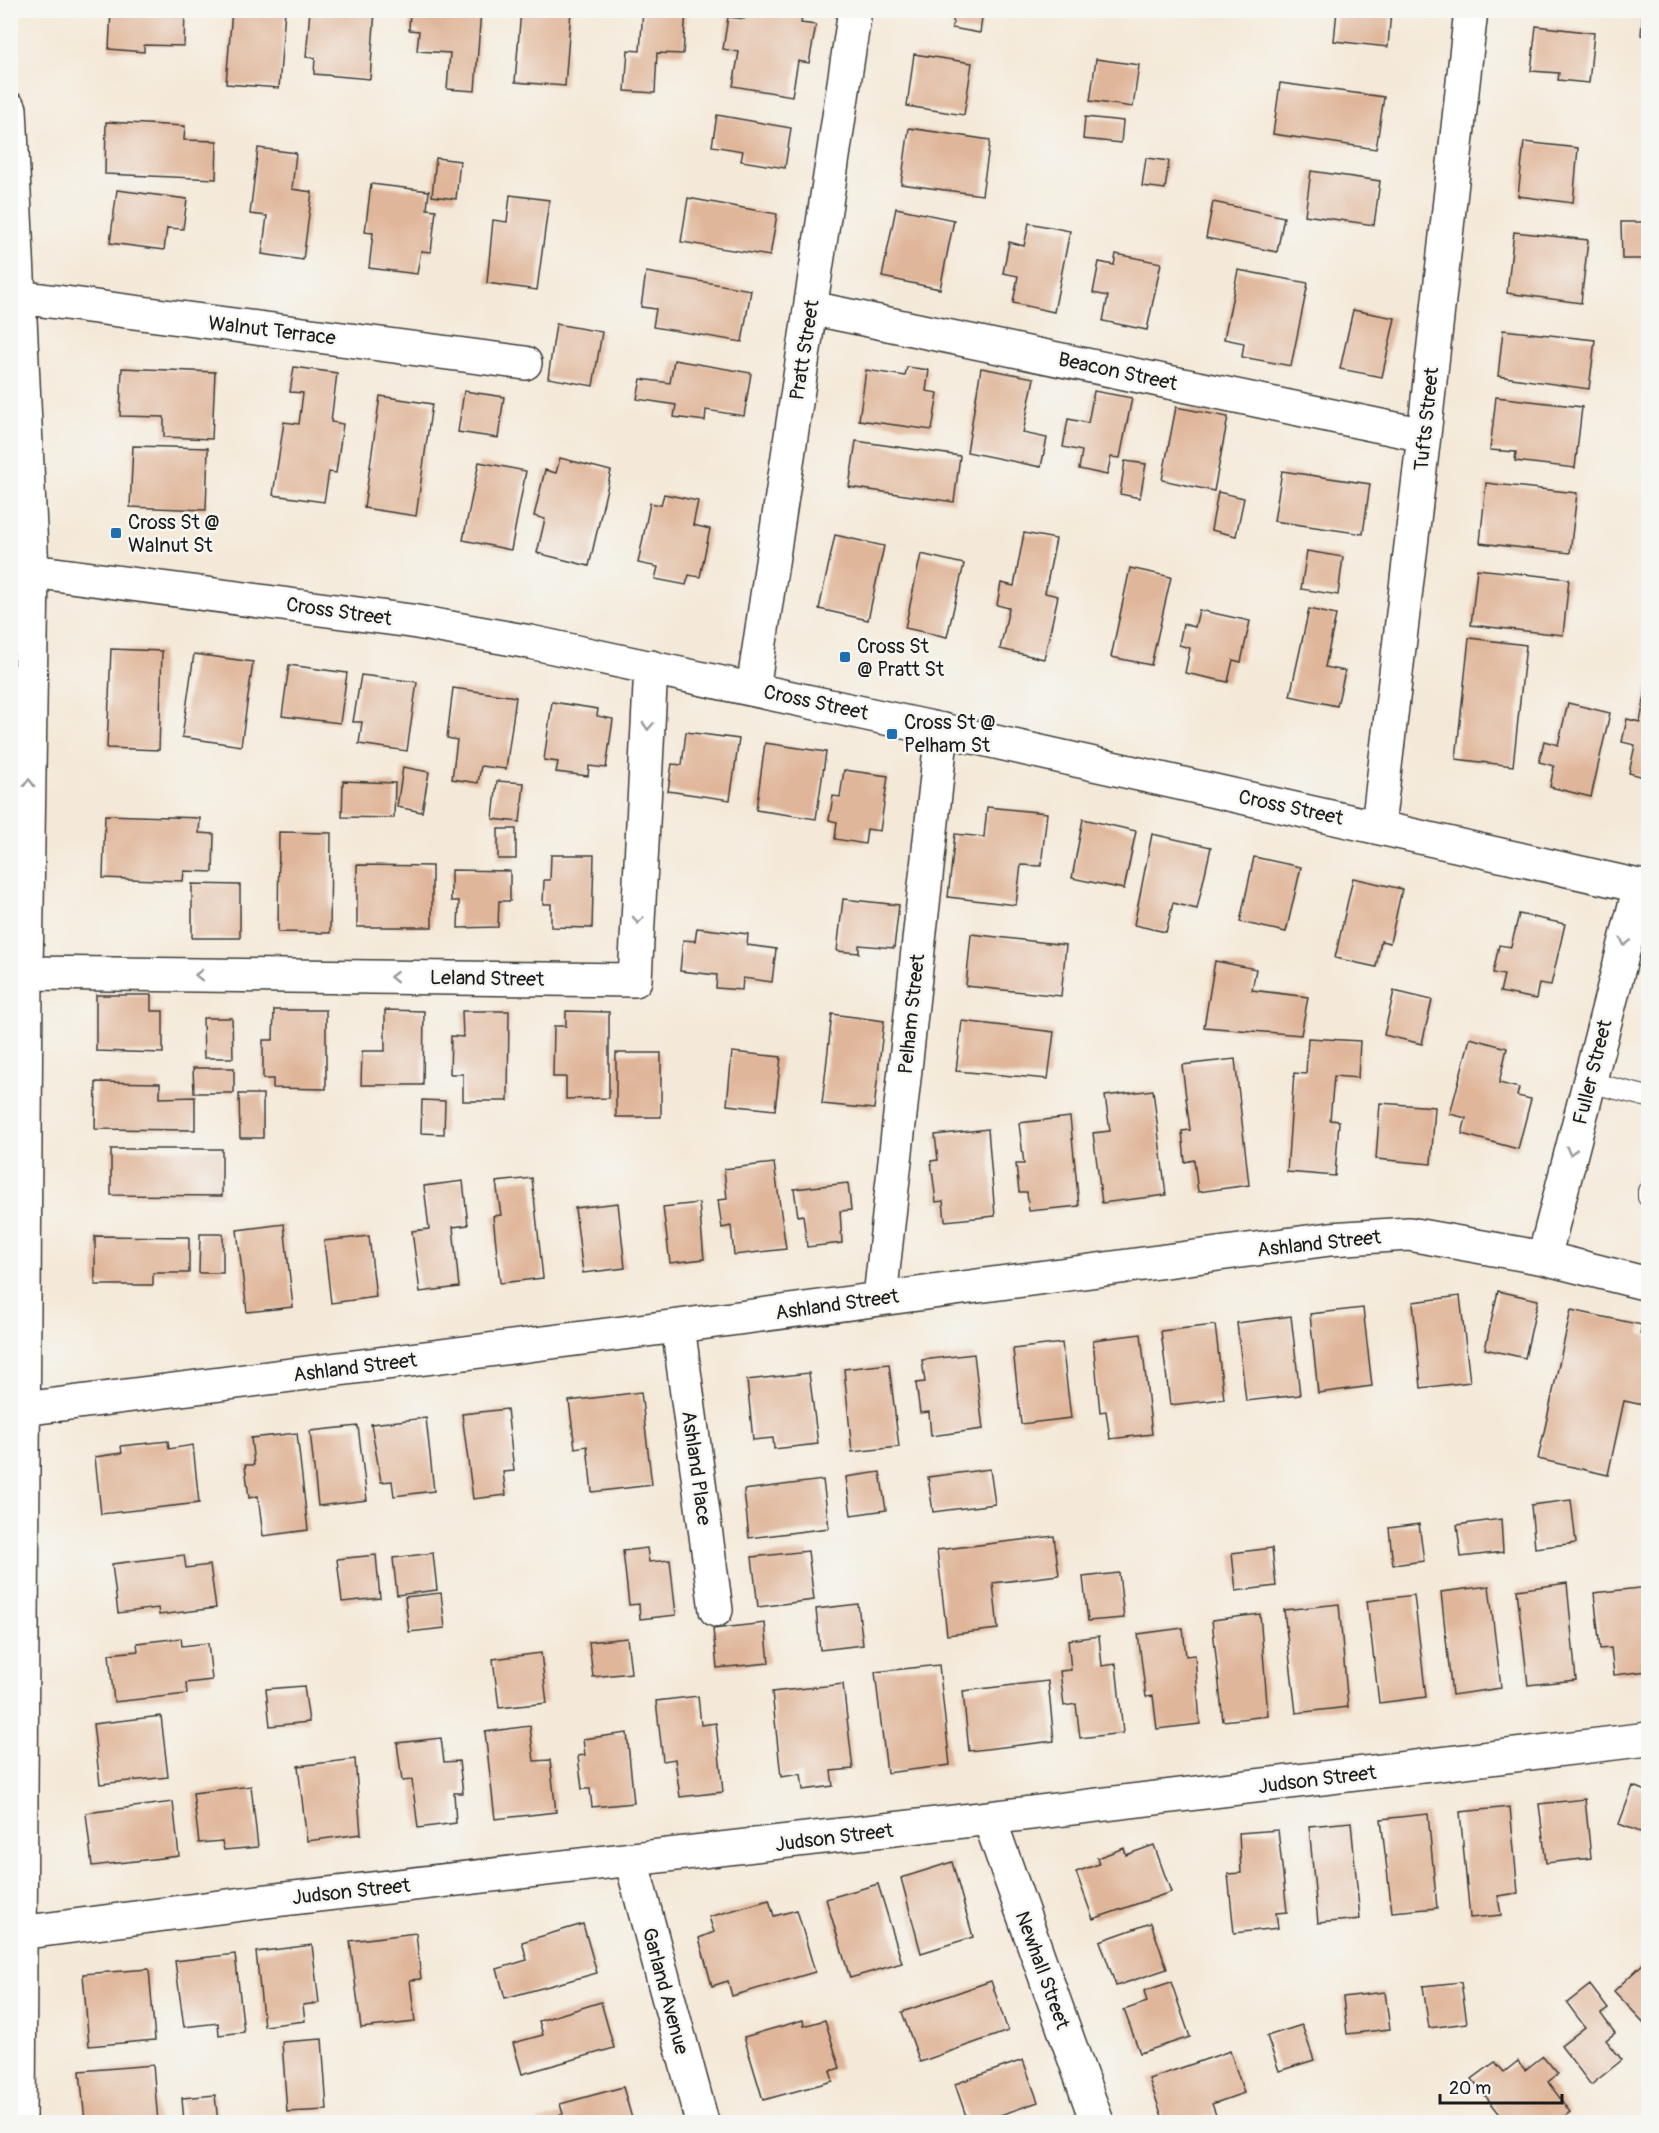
<svg xmlns="http://www.w3.org/2000/svg" width="1659" height="2133" viewBox="0 0 1659 2133" font-family="Pangolin,sans-serif">
<style>
.building{fill:#e0b69a}
.lines{fill:none;stroke-linecap:round;stroke-linejoin:round}
.service-casing{stroke:#3c3b38;stroke-width:22}
.minor-casing{stroke:#3c3b38;stroke-width:36}
.tertiary-casing{stroke:#3c3b38;stroke-width:36}
.service{stroke:#fff;stroke-width:20}
.minor{stroke:#fff;stroke-width:33}
.tertiary{stroke:#fff;stroke-width:33}
.oneway{stroke:#999}
.poi-dot{fill:#1f6fb2;stroke:#f6f6f2;stroke-width:2}
.labels{text-anchor:middle;stroke-width:5;stroke-linejoin:round;paint-order:stroke}
.street-label{font-size:20px;fill:#1c1c1c;stroke:#f6f6f2}
.poi-label{font-size:20px;fill:#1c1c1c;stroke:#f6f6f2;text-anchor:start}
</style>
<rect width="100%" height="100%" fill="#f6f6f2"/>
<filter id="ink" filterUnits="userSpaceOnUse"><feTurbulence type="fractalNoise" baseFrequency=".0167" numOctaves="2"/><feDisplacementMap in="SourceGraphic" scale="12" xChannelSelector="R" yChannelSelector="G"/><feConvolveMatrix kernelMatrix="1 2 1 2 8 2 1 2 1" color-interpolation-filters="sRGB"/></filter>
<filter id="wash" filterUnits="userSpaceOnUse"><feTurbulence type="fractalNoise" baseFrequency=".008" numOctaves="4" result="noise"/><feDisplacementMap in="SourceGraphic" scale="24" xChannelSelector="R" yChannelSelector="G"/><feGaussianBlur stdDeviation="1.35" result="paint"/><feColorMatrix in="noise" values="0 0 0 0 0 0 0 0 0 0 0 0 0 0 0 0 0 1.4 0 .05"/><feComposite in="paint" operator="in"/></filter>
<g filter="url(#wash)">
<rect width="100%" height="100%" fill="#f4e9d8"/>
<g id="blocks">
<path class="building" d="M111,10H185L184,46L144,45V52L109,49Z
M232,10H285L279,88L226,84Z
M310,10H375L370,79L314,74L315,58L306,57Z
M410,10H481L475,91L447,89L450,53L417,51L419,31L409,30Z
M521,10H571L565,86L515,82Z
M643,10H686L683,54L657,53L655,93L625,91L628,50L640,51Z
M745,10H803L801,23L816,25L809,63L798,61L792,96L733,86L739,52L723,49L728,17L744,19Z
M922,10H983L980,33L952,28L954,16Z
M1337,10H1391L1388,47L1334,41Z
M1563,10H1596V15L1563,12Z
M1643,10H1648V36L1641,35Z
M1536,26L1594,33L1589,83L1558,80L1559,73L1531,71Z
M914,54L972,63L964,115L907,106Z
M1096,59L1139,65L1133,107L1090,101Z
M1280,83L1384,97L1376,149L1273,134Z
M717,115L791,128L785,168L741,161L743,151L712,146Z
M1085,117L1123,121L1121,143L1083,139Z
M106,122L185,126L184,140L217,141L216,179L105,174Z
M909,128L990,140L982,195L901,184Z
M1524,142L1578,148L1573,203L1518,196Z
M258,148L296,153L292,189L312,192L303,260L262,254L267,216L250,214Z
M436,158L460,161L456,199L432,196Z
M1146,158L1169,161L1165,189L1142,186Z
M1311,171L1380,181L1374,225L1305,215Z
M371,184L429,191L427,209L436,210L431,252L421,251L417,274L369,268L373,233L365,232Z
M117,190L187,199L183,229L167,228L164,250L110,243Z
M510,195L549,200L537,290L487,283L493,220L507,222Z
M688,198L777,214L770,256L681,242Z
M1213,202L1284,217L1277,252L1206,238Z
M896,208L954,220L940,289L882,277Z
M1621,222H1648V259H1622Z
M1029,223L1070,231L1054,312L1013,303L1018,276L1003,273L1009,242L1024,246Z
M1514,232L1588,240L1581,303L1507,293Z
M1116,254L1161,263L1147,330L1103,321L1108,296L1093,293L1099,262L1114,265Z
M1238,270L1308,283L1291,366L1242,357L1244,343L1224,339Z
M646,272L751,290L742,342L653,327L656,309L641,307Z
M1353,310L1395,318L1382,377L1340,369Z
M556,324L602,332L593,386L548,378Z
M1503,330L1595,340L1589,389L1498,376Z
M674,360L751,373L744,416L706,410L705,421L674,417L676,405L637,399L641,379L670,383Z
M294,367L337,373L331,422L343,424L336,473L329,472L324,502L273,495L284,422L299,424L303,393L290,392Z
M907,367L929,370L926,391L938,393L932,430L859,420L866,370L905,376Z
M122,368L215,372L212,439L164,437V417L120,416Z
M981,368L1034,378L1023,433L1047,438L1041,467L967,452Z
M464,391L504,397L498,438L458,432Z
M1094,391L1132,398L1120,458L1111,457L1107,475L1079,469L1082,451L1063,447L1068,419L1088,423Z
M380,396L432,404L416,516L364,508Z
M1496,397L1582,407L1575,468L1515,461L1516,452L1490,450Z
M1176,407L1228,417L1214,491L1162,480Z
M856,441L960,456L954,502L849,487Z
M133,446L208,448L206,510L130,507Z
M560,458L611,471L589,566L537,553L545,519L534,516L545,470L556,473Z
M1125,461L1146,464L1140,498L1120,494Z
M479,462L526,471L511,550L463,540Z
M1282,471L1370,484L1363,534L1274,521Z
M1486,483L1577,493L1570,553L1480,543Z
M1218,492L1244,498L1236,536L1211,530Z
M664,494L698,501L693,525L710,529L700,577L689,575L686,585L655,579L658,567L638,563L650,503L661,505Z
M1024,533L1056,539L1045,593L1058,596L1044,659L1000,649L1009,608L997,605L1001,583L1014,586Z
M835,535L884,546L868,620L819,609Z
M1307,551L1343,557L1338,595L1301,589Z
M921,554L964,564L947,637L905,628Z
M1130,568L1171,577L1151,665L1111,657Z
M1477,569L1569,579L1563,635L1471,625Z
M1309,609L1336,615L1325,667L1345,671L1337,706L1290,696Z
M1199,610L1250,621L1241,662L1233,660L1228,682L1185,673L1190,648L1179,645L1183,624L1195,627Z
M1469,638L1526,645L1513,766L1456,759Z
M111,649L162,651L159,750L107,748Z
M194,654L253,662L241,746L182,737Z
M289,665L347,673L340,723L282,716Z
M361,675L417,682L407,751L359,744L362,722H353Z
M1647,685H1648V778L1629,773L1635,745L1622,742L1627,719L1640,722Z
M453,688L516,697L506,769L481,766L478,783L452,779L457,740L447,738Z
M552,702L598,709L597,716L613,719L606,768L589,766L588,776L556,772L558,762L544,760Z
M1568,703L1610,713L1591,797L1550,787L1554,766L1539,762L1544,741L1558,745Z
M686,732L739,739L730,800L668,791L672,764L682,765Z
M765,743L826,752L816,819L756,810Z
M403,767L429,772L422,812L397,807Z
M844,770L888,776L880,831L867,829L865,844L835,839L837,822L829,820L833,796L840,797Z
M343,781L395,783L394,818L342,817Z
M497,781L524,783L520,822L493,819Z
M987,807L1047,813L1041,866L1021,865L1016,905L948,897L955,834L984,837Z
M105,815L200,818L199,833L214,834L213,872L184,871L183,881L103,878Z
M1083,819L1136,831L1124,889L1072,878Z
M498,829H516V859H498Z
M279,832L331,833L330,933L278,932Z
M1152,834L1211,847L1197,909L1173,903L1166,932L1134,925Z
M551,855H594L592,928L551,927V904H543L544,880H550Z
M1254,857L1301,867L1286,932L1240,922Z
M357,865L432,866V927H357Z
M451,870L510,871V901H499L498,927L458,928L459,901H451Z
M1353,878L1402,889L1390,943L1381,941L1376,967L1335,958Z
M192,884L240,885V938H192Z
M843,899L899,905L894,948L859,945V953L837,951Z
M1519,914L1565,924L1551,985L1539,983L1536,999L1500,992L1504,975L1493,973L1499,945L1511,947Z
M697,928L748,934L747,945L776,949L772,982L743,978L742,990L716,988L717,975L680,971L683,940L695,941Z
M971,934L1066,945L1061,996L966,986Z
M1215,961L1256,969L1252,990L1308,997L1301,1035L1204,1027Z
M1394,991L1432,1000L1422,1044L1384,1035Z
M96,995H151V1011H163V1053L96,1051Z
M274,1010H326V1089L273,1088V1079H263V1040H273Z
M385,1010L424,1011L423,1085H361L362,1051H385Z
M462,1011H509L508,1101H463V1074H450L451,1036L463,1037Z
M566,1011L609,1012V1098L566,1099V1077H553L554,1026H566Z
M832,1014L884,1021L874,1109L822,1104Z
M203,1018H232L233,1058H204Z
M962,1021L1054,1032L1048,1079L956,1071Z
M1308,1038L1360,1041L1358,1078L1334,1076L1330,1120L1339,1121L1335,1176L1287,1172L1294,1073L1306,1074Z
M1470,1038L1507,1048L1499,1083L1519,1088L1517,1096L1531,1099L1518,1149L1462,1134L1466,1118L1450,1114Z
M732,1052L781,1057L775,1110L727,1105Z
M616,1053H661V1117H616Z
M1235,1059L1249,1185L1198,1192L1194,1160L1185,1162L1182,1131L1190,1130L1182,1065Z
M193,1068H234V1093H194Z
M96,1082L160,1083V1098L195,1097V1130L95,1129Z
M1153,1090L1166,1195L1102,1203L1093,1133L1110,1131L1105,1096Z
M239,1094H263V1138H240Z
M422,1100L445,1101L444,1134L421,1133Z
M1380,1103L1435,1107L1431,1164L1376,1159Z
M1070,1117L1079,1206L1029,1211L1027,1192H1019L1016,1164H1024L1019,1123Z
M988,1129L995,1216L945,1221L943,1201L936,1202L931,1161L938,1160L935,1135Z
M111,1149H222V1196L111,1195Z
M774,1163L786,1249L734,1255L731,1226L722,1228L718,1200L727,1199L724,1169Z
M532,1178L543,1278L500,1283L493,1216L501,1215L496,1182Z
M463,1181L468,1225L453,1227L459,1287L420,1292L412,1231L429,1229L424,1186Z
M848,1183L851,1210L840,1211L842,1243L807,1247L803,1215L798,1216L794,1189Z
M618,1203L625,1268L583,1273L575,1208Z
M699,1203L704,1259L670,1263L663,1207Z
M284,1224L293,1307L247,1312L237,1230Z
M200,1234H223V1273H199Z
M95,1236L189,1237V1273H153V1285H95Z
M369,1236L376,1297L331,1303L324,1241Z
M1498,1291L1538,1300L1525,1358L1485,1349Z
M1460,1296L1470,1382L1421,1388L1413,1302Z
M1363,1308L1372,1386L1318,1393L1310,1314Z
M1571,1310L1642,1325L1640,1334L1648,1336V1406L1624,1401L1608,1475L1538,1459Z
M1291,1316L1300,1395L1246,1401L1237,1323Z
M1215,1325L1224,1399L1170,1405L1161,1331Z
M1141,1334L1152,1434L1110,1439L1106,1411L1100,1412L1093,1340Z
M1062,1343L1071,1418L1021,1424L1013,1349Z
M974,1354L983,1429L931,1436L929,1412L920,1413L916,1383L925,1382L922,1360Z
M889,1364L899,1447L852,1452L844,1369Z
M809,1373L818,1444L774,1449L773,1438L753,1440L747,1380Z
M641,1392L652,1485L592,1492L587,1446L575,1448L569,1401Z
M507,1409L514,1471L503,1472L506,1495L473,1499L462,1414Z
M426,1418L434,1491L394,1496L392,1481L381,1482L371,1424Z
M358,1426L367,1500L318,1506L310,1431Z
M297,1433L308,1530L263,1536L258,1496L249,1498L245,1465H254L251,1438Z
M168,1441L169,1449L193,1445L199,1503L101,1514L95,1457L122,1453L121,1446Z
M990,1469L995,1504L933,1512L928,1477Z
M880,1472L886,1510L851,1515L846,1477Z
M823,1480L829,1528L749,1538L744,1490Z
M1571,1500L1576,1543L1535,1548L1531,1505Z
M1501,1519L1503,1552L1461,1557L1457,1525Z
M1419,1524L1424,1561L1393,1565L1389,1528Z
M1054,1536L1059,1575L993,1583L998,1629L947,1635L937,1550Z
M647,1548L649,1562L670,1560L676,1615L640,1619L639,1604L629,1605L623,1551Z
M1272,1548L1276,1586L1236,1591L1232,1553Z
M808,1551L814,1600L758,1607L752,1557Z
M433,1553L437,1590L397,1595L393,1558Z
M184,1555L186,1568L210,1565L216,1608L159,1615L158,1608L118,1613L112,1564Z
M376,1555L380,1598L342,1602L337,1559Z
M1119,1573L1124,1618L1088,1621L1083,1577Z
M1567,1583L1576,1680L1528,1685L1517,1590Z
M1489,1586L1501,1688L1452,1695L1441,1592Z
M1648,1587V1671L1614,1675L1611,1648L1600,1649L1594,1593Z
M441,1593L445,1628L409,1632L405,1597Z
M1414,1595L1426,1697L1379,1703L1367,1601Z
M858,1604L863,1645L820,1650L816,1609Z
M1339,1604L1348,1707L1296,1713L1284,1610Z
M1260,1614L1268,1716L1223,1721L1212,1620Z
M765,1623L769,1663L717,1668L713,1629Z
M1183,1628L1186,1656L1195,1655L1200,1724L1157,1729L1153,1696L1146,1697L1138,1634Z
M1099,1636L1102,1666L1116,1664L1123,1733L1080,1738L1076,1704L1064,1706L1060,1671L1071,1670L1068,1640Z
M181,1638L182,1646L208,1643L212,1680L186,1683L187,1694L114,1702L109,1654L138,1651L137,1643Z
M627,1638L631,1673L593,1677L589,1642Z
M541,1653L547,1703L499,1708L493,1659Z
M939,1665L950,1765L887,1773L875,1672Z
M1048,1681L1054,1741L969,1751L963,1691Z
M843,1684L853,1769L831,1771L833,1786L803,1790L801,1774L781,1777L772,1692Z
M304,1686L309,1722L270,1726L266,1689Z
M698,1696L701,1725L716,1723L723,1792L680,1797L675,1759L663,1761L656,1701Z
M161,1716L168,1777L100,1784L93,1724Z
M530,1726L534,1761L550,1760L556,1812L495,1819L485,1732Z
M627,1733L634,1803L592,1807L590,1789H582L578,1756L585,1755L583,1739Z
M441,1738L444,1762L459,1761L463,1793H454L456,1823L418,1828L412,1780L402,1781L397,1743Z
M355,1759L361,1834L307,1841L298,1766Z
M251,1786L258,1847L224,1850L222,1841L199,1843L193,1793Z
M1633,1786L1648,1792V1835L1619,1824Z
M1585,1799L1591,1858L1546,1863L1539,1804Z
M173,1802L179,1856L92,1866L86,1813Z
M1510,1807L1518,1893L1498,1896L1501,1915L1470,1918L1460,1812Z
M1428,1814L1437,1908L1392,1912L1381,1819Z
M1351,1822L1360,1919L1318,1923L1309,1826Z
M1278,1830L1287,1912L1276,1913L1278,1928L1234,1933L1228,1874L1241,1873L1239,1833Z
M1154,1845L1171,1892L1093,1919L1076,1872L1099,1864L1097,1858L1124,1848L1126,1855Z
M952,1862L973,1937L921,1953L901,1878Z
M878,1884L902,1963L850,1978L826,1899Z
M769,1900L774,1916L797,1910L815,1972L732,1996L728,1981L712,1986L699,1938L714,1932L709,1917Z
M1151,1923L1167,1969L1116,1986L1100,1941Z
M583,1924L597,1973L505,1998L497,1969L527,1960L522,1942Z
M416,1933L421,1979L410,1980L415,2022L361,2028L350,1941Z
M312,1945L319,2003L303,2005L305,2021L264,2026L256,1952Z
M235,1954L244,2032L219,2035L218,2023L184,2027L175,1961Z
M1648,1959V2027L1614,1991Z
M149,1969L155,2040L89,2046L83,1974Z
M991,1981L1008,2031L920,2062L902,2012Z
M1171,1982L1190,2037L1140,2053L1124,2010L1147,2002L1144,1991Z
M1461,1982L1467,2023L1429,2028L1423,1986Z
M1590,1985L1608,2009L1601,2014L1615,2033L1606,2040L1622,2060L1591,2085L1561,2046L1585,2027L1567,2003Z
M1385,1992L1390,2029L1347,2034L1343,1997Z
M601,2002L614,2048L522,2074L513,2043L543,2035L539,2021Z
M803,2020L804,2026L825,2020L840,2068L830,2071L833,2081L763,2100L744,2037Z
M1302,2025L1314,2060L1279,2071L1267,2036Z
M322,2039L327,2110L287,2112L282,2042Z
M1230,2051L1244,2093L1212,2104L1216,2115L1195,2122H1185L1183,2117L1164,2122L1149,2079Z
M1543,2056L1558,2074L1548,2082L1570,2112L1557,2122H1506L1472,2079L1495,2062L1504,2072L1518,2061L1525,2070Z
M1023,2060L1038,2102L980,2122H968L955,2084Z
M153,2065L158,2122H85L80,2071Z
M623,2087L633,2122H536L563,2114L560,2104Z
M215,2095L218,2122H184L182,2098Z
M470,2115L471,2122H408V2119Z"/>
</g>
</g>
<g filter="url(#ink)">
<use href="#blocks" fill-opacity="0" stroke="#3c3b38" stroke-width="1.5"/>
<g class="lines">
<g class="service-casing">
<path id="service" d="M1589,1082L1648,1097
M1648,1191V1197"/>
</g>
<g class="minor-casing">
<path id="minor" d="M10,109L32,571L26,973L19,2122
M19,297L525,363
M811,308L1424,435
M753,689L855,10
M1378,826L1424,435L1471,10
M26,973L635,980L651,667
M1544,1258L1640,886
M880,1298L942,730
M678,1326L716,1610
M23,1409L678,1326L1330,1239L1409,1234L1544,1258L1648,1284
M989,1818L1097,2122
M631,1860L702,2122
M19,1933L258,1902L989,1818L1648,1739"/>
</g>
<g class="tertiary-casing">
<path id="tertiary" d="M10,570L32,571L411,621L530,642L942,730L1648,888"/>
</g>
<use href="#service" class="service"/>
<use href="#minor" class="minor"/>
<use href="#tertiary" class="tertiary"/>
</g>
<defs><path id="oneway-chevron" d="M-2-3.5L2.5 0L-2 3.5" fill="none" stroke-width="1.6" stroke-linecap="round" stroke-linejoin="round" transform="scale(1.5)"/></defs>
<g class="oneway">
<use href="#oneway-chevron" transform="translate(648 726) rotate(93)"/>
<use href="#oneway-chevron" transform="translate(29 783) rotate(-89)"/>
<use href="#oneway-chevron" transform="translate(638 920) rotate(93)"/>
<use href="#oneway-chevron" transform="translate(1625 942) rotate(104)"/>
<use href="#oneway-chevron" transform="translate(199 975) rotate(-179)"/>
<use href="#oneway-chevron" transform="translate(394 977) rotate(-179)"/>
<use href="#oneway-chevron" transform="translate(1571 1151) rotate(105)"/>
</g>
</g>
<g class="poi-dot">
<rect x="110" y="527" width="12" height="12" rx="3"/>
<rect x="839" y="651" width="12" height="12" rx="3"/>
<rect x="886" y="728" width="12" height="12" rx="3"/>
</g>
<g class="labels">
<g class="street-label">
<text transform="translate(272 330) rotate(7)" y="7">Walnut Terrace</text>
<text transform="translate(804 350) rotate(-81)" y="7">Pratt Street</text>
<text transform="translate(1118 371) rotate(12)" y="7">Beacon Street</text>
<text transform="translate(1426 419) rotate(-84)" y="7">Tufts Street</text>
<text transform="translate(339 611) rotate(8)" y="7">Cross Street</text>
<text transform="translate(816 702) rotate(12)" y="7">Cross Street</text>
<text transform="translate(1291 807) rotate(12)" y="7">Cross Street</text>
<text transform="translate(487 978) rotate(1)" y="7">Leland Street</text>
<text transform="translate(911 1014) rotate(-84)" y="7">Pelham Street</text>
<text transform="translate(1592 1072) rotate(-76)" y="7">Fuller Street</text>
<text transform="translate(1319 1243) rotate(-6)" y="7">Ashland Street</text>
<text transform="translate(837 1304) rotate(-8)" y="7">Ashland Street</text>
<text transform="translate(355 1367) rotate(-7)" y="7">Ashland Street</text>
<text transform="translate(697 1468) rotate(82)" y="7">Ashland Place</text>
<text transform="translate(1317 1779) rotate(-7)" y="7">Judson Street</text>
<text transform="translate(834 1837) rotate(-7)" y="7">Judson Street</text>
<text transform="translate(351 1891) rotate(-6)" y="7">Judson Street</text>
<text transform="translate(1043 1970) rotate(70)" y="7">Newhall Street</text>
<text transform="translate(666 1991) rotate(75)" y="7">Garland Avenue</text>
</g>
<g class="poi-label">
<text x="128" y="529">Cross St @<tspan x="128" dy="23">Walnut St</tspan></text>
<text x="857" y="653">Cross St<tspan x="857" dy="23">@ Pratt St</tspan></text>
<text x="904" y="729">Cross St @<tspan x="904" dy="23">Pelham St</tspan></text>
</g>
</g>
<rect width="1659" height="2133" fill="none" stroke="#f6f6f2" stroke-width="36"/>
<path d="M1440 2094v9h122v-9" fill="none" stroke="#1c1c1c" stroke-width="3"/>
<text x="1449" y="2094" font-size="18" fill="#1c1c1c" stroke="#f6f6f2" stroke-width="4.5" paint-order="stroke">20 m</text>
</svg>
